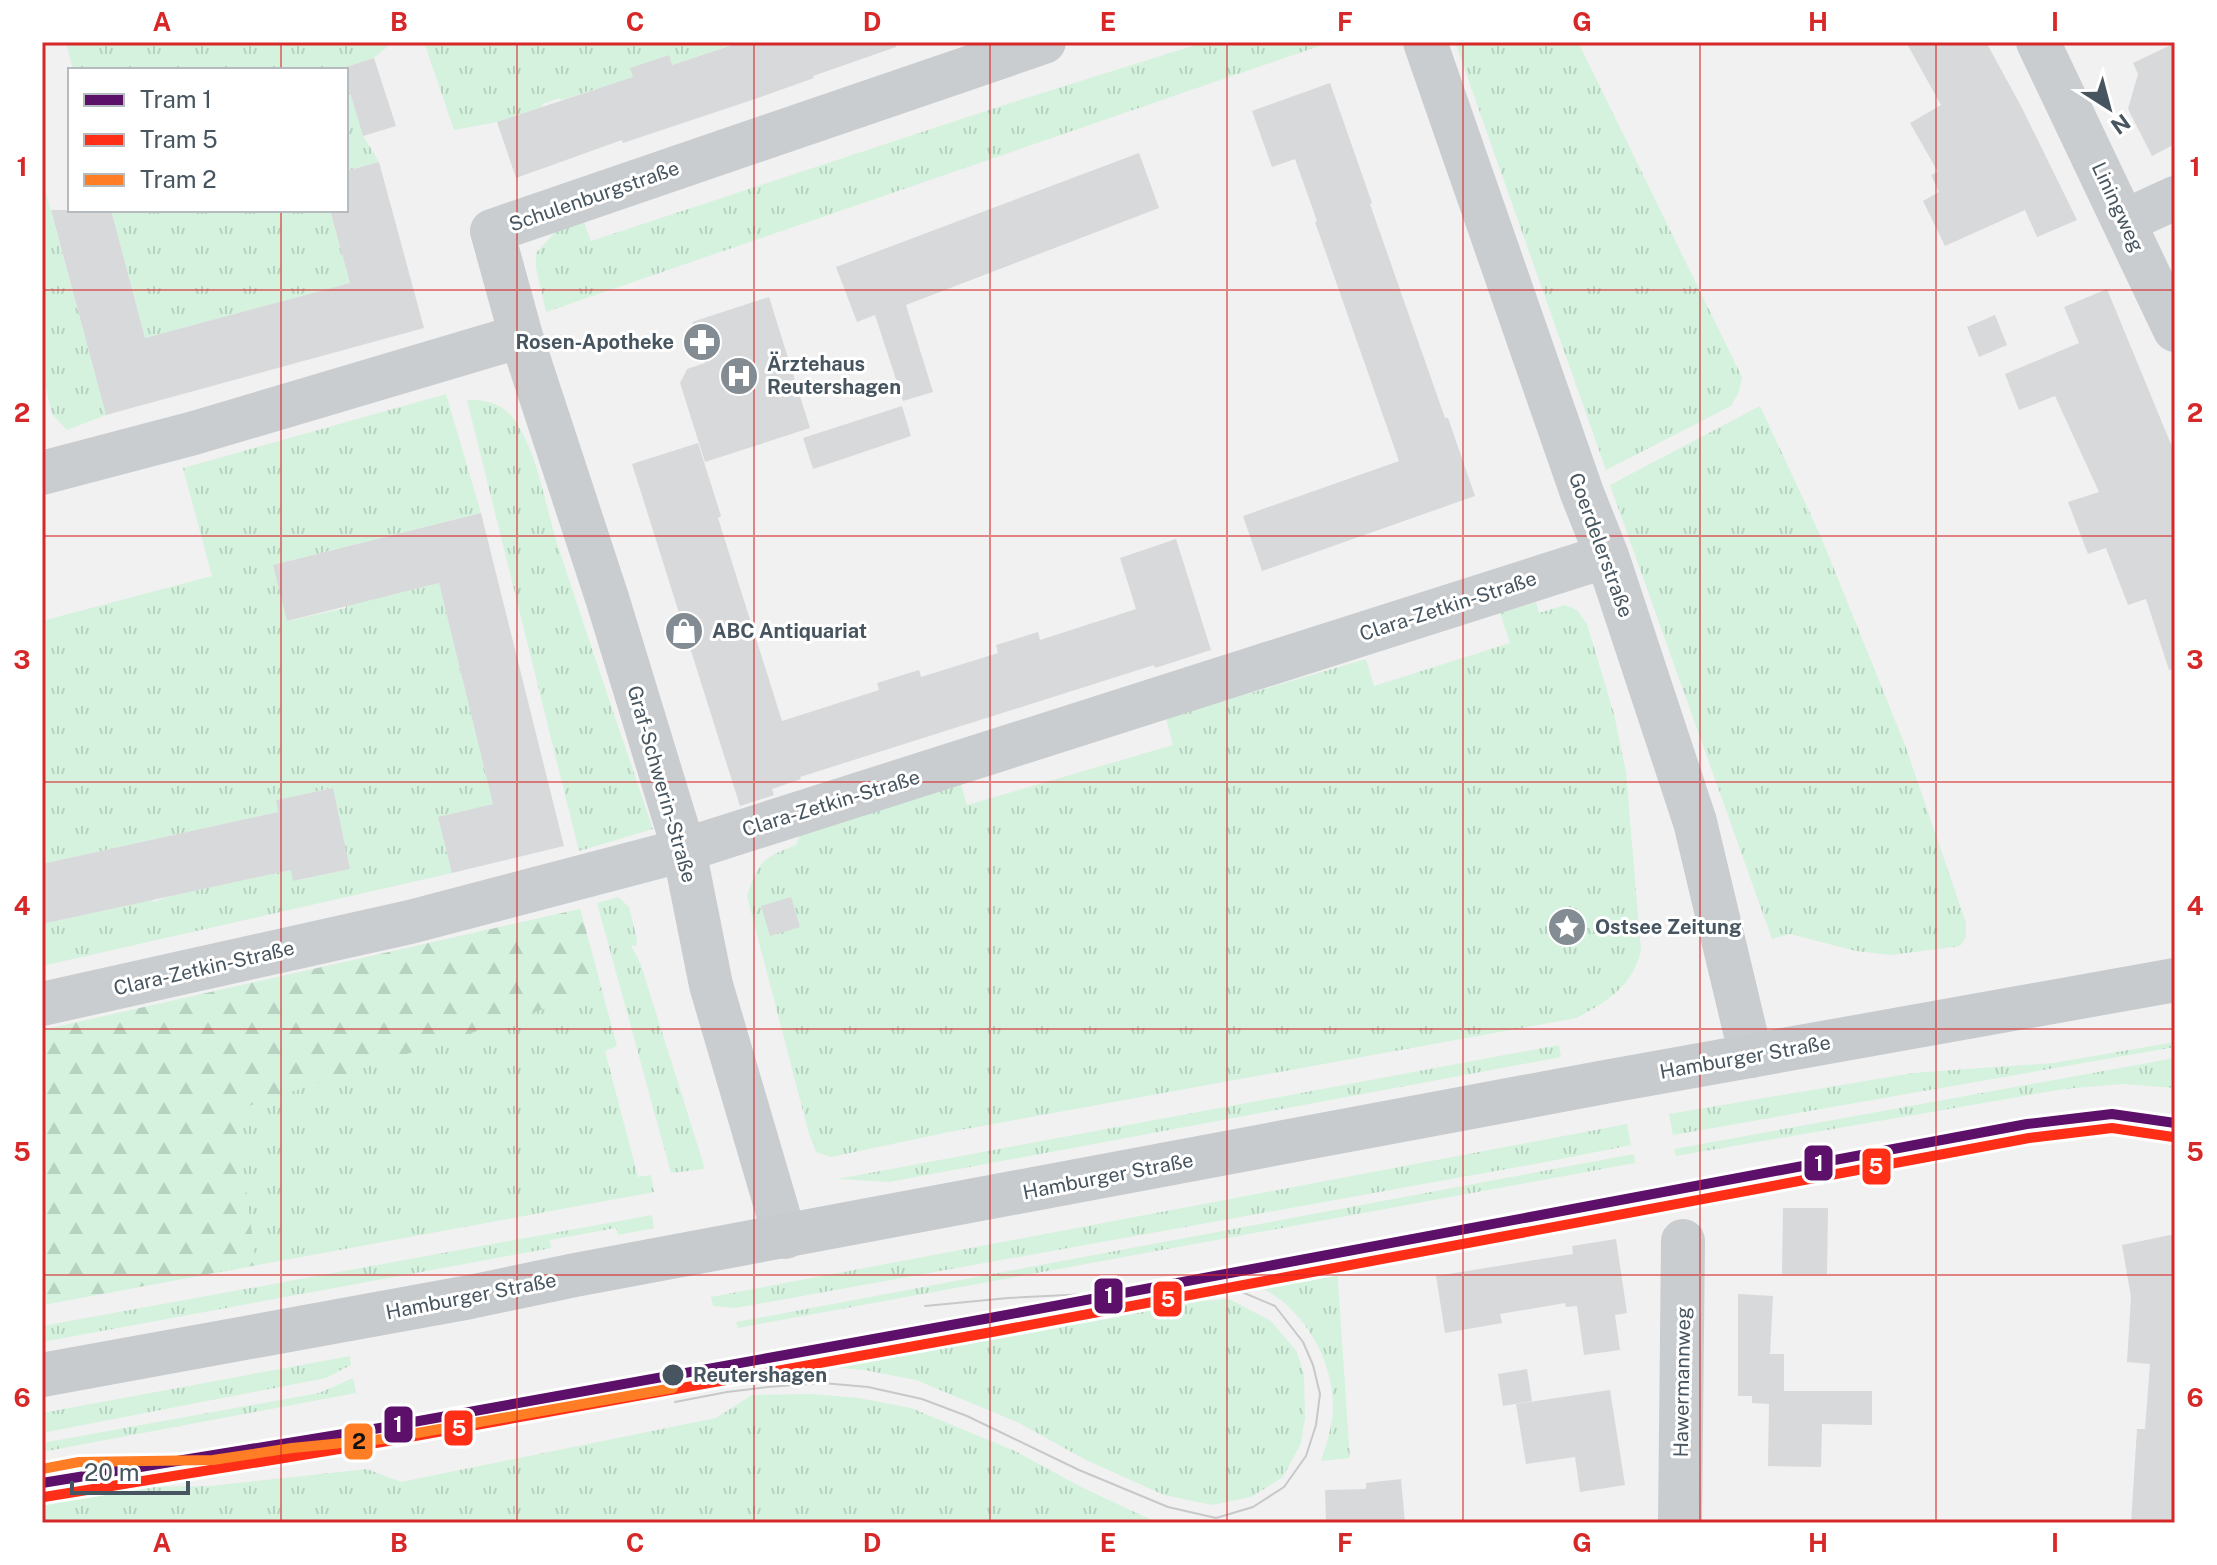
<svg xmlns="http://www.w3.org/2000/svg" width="2217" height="1565" viewBox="0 0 2217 1565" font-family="'Public Sans',sans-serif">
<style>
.grass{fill:url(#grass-tufts)}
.forest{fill:url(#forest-firs)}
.building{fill:#d8d9da}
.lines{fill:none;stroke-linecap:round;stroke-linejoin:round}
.minor{stroke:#cacdd0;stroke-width:44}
.major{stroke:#c7cbce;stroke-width:44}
.tram{stroke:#c6c8ca;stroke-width:2}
.tram-1-casing{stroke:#fff;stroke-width:16}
.tram-2-casing{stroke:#fff;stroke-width:16}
.tram-3-casing{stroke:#fff;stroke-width:16}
.tram-1{stroke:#5d106a;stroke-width:10}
.tram-2{stroke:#ff2e17;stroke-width:10}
.tram-3{stroke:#ff7d24;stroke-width:10}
.grid{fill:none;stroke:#d62828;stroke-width:2;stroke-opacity:0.55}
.stop-dot{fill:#46555f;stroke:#fff;stroke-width:3}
.labels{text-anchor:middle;stroke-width:6;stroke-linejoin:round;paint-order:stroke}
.street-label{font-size:20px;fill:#46555f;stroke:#fff}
.poi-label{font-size:20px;font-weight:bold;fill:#46555f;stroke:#fff;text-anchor:start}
.stop-label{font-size:20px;font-weight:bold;fill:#46555f;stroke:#fff;text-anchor:start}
.line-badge{stroke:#fff;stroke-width:3}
.badge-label{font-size:22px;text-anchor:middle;font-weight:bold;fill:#fff}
.pale-badge-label{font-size:22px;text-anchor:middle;font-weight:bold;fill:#111}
.neatline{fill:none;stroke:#d62828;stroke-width:3}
.grid-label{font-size:26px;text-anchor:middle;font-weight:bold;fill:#d62828}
</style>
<defs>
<pattern id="grass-tufts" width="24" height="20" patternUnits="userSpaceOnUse" patternTransform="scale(2)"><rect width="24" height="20" fill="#d4f2dd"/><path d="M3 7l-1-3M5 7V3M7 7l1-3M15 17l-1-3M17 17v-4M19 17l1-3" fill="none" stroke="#b7d2c0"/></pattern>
<pattern id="forest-firs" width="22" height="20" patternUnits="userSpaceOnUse" patternTransform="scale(2)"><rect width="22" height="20" fill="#d4f2dd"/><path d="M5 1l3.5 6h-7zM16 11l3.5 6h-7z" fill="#b7d2c0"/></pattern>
</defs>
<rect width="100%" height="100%" fill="#f2f1f1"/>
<path class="grass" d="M66,42H393L374,58L343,68V70H73Z
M424,42H726L728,46L672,65L668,55L631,68L634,78L606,88L605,86L561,100L560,98L542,104V107L497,122L454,130Z
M1205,42H1331L546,312L536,268V253L562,225L582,217L591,241L1004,105Z
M1455,42H1578L1742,377L1739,392L1731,406L1606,470Z
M346,79L363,136L379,162L346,171Z
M42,178L106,415L67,430L52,414L42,371Z
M111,210H330L350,283L145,338Z
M446,394L481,513L273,565L288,621L346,608V606L439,583L493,804L438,817L452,873L42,966V924L152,900L154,902L170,896L291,870L294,881L350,869L332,788L276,800L278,812L42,864V621L212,576L183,468Z
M467,400C489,399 506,405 518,425C540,462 545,506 558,546C589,641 621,735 653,829L579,851Z
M1760,406L1821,537L1905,745L1966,923V937L1960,946L1891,955L1856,951L1790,934L1772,939L1610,485Z
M1536,602L1539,613L1565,605L1577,610L1587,624L1614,714L1626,772L1641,951C1631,988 1608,1000 1577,1018L949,1132L831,1157L816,1152L809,1134L747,896C759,861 761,859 796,845L804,824L959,779L967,805L1173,745L1166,718L1366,659L1374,686L1510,643L1500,613Z
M618,897L629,907L637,940L636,946L631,945L641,965L705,1169L671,1173L597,903Z
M580,909L617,1046L605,1051L638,1177L651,1175L654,1192L42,1305V1031Z
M2175,1042V1047L1673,1135L1669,1114L1913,1073L2053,1063Z
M1559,1045L1561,1057L889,1182L837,1179Z
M2175,1058V1088L2123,1084L2064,1089L1676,1156L1674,1149Z
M1627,1124L1631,1145L1546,1162L735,1308L713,1306L711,1297Z
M1634,1154L1635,1163L738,1328L736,1322Z
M652,1215L654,1228L618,1235L616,1228L550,1240L551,1248L42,1342V1326Z
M1337,1267L1350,1458L1321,1461C1326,1445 1332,1428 1333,1411C1334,1368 1314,1328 1282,1301C1272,1293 1260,1287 1249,1281Z
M1229,1299L1271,1321L1297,1352L1304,1375L1305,1418L1301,1443L1283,1477L1251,1497L1212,1505L1164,1495L1086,1460L1019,1423L916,1380L864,1370L816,1366L1119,1307Z
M350,1356L351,1365L326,1378L42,1433V1413Z
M353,1378L356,1393L42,1452V1443L319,1393Z
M811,1394L859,1398L911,1408L1015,1451L1081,1487L1158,1523H42V1496L85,1488L210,1486L367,1469L401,1482L716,1418L752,1395Z"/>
<path class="forest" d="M580,909L602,990L236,1110L256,1265L42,1305V1030Z"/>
<path class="building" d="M741,42H895L896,47L813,76L814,78L758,98L623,143L622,140L516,178L497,122L633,77L630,68L669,55L672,65Z
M1906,42H1986L2022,108L2077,220L2037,237L2025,210L1945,246L1923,201L1939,192L1931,175L1938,172L1910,123L1941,105Z
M2175,43V144L2152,156L2128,109L2138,74L2133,63Z
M374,58L396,126L363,136L346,79V70L343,68Z
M1330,83L1372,203L1370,204L1445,418H1448L1475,496L1262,571L1243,516L1399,461L1315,222L1317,221L1295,159L1272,167L1252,111Z
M1139,153L1159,208L906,305L933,392L903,401L875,315L857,322L836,267Z
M379,162L424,328L106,415L51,210H111L145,338L350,283L330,210H346V171Z
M2107,289L2175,454V669L2169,670L2146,599L2128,605L2106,548L2088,554L2068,502L2099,492L2055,396L2019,410L2005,374L2079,343L2064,307Z
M769,297L810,428L705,462L680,383L687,369L705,363L692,322Z
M1995,315L2007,345L1979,357L1967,327Z
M902,406L911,436L813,469L803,438Z
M698,443L721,516L718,518L782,721L879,690L877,683L919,670L921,677L998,653L996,645L1038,632L1040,640L1136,609L1120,558L1176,539L1211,650L1155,668L1154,665L800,777L801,779L772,789L774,795L740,806L632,464Z
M481,513L564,846L452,873L438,817L493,804L439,583L287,621L273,565Z
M333,788L350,869L293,881L291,870L42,924V864L278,812L276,800Z
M791,897L800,927L770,936L761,906Z
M1783,1208H1828L1827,1274H1782Z
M2175,1234L2174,1523H2131L2137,1429H2145L2150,1364L2127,1362L2131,1297L2122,1245Z
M1616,1239L1627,1313L1615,1315L1620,1350L1584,1355L1577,1306L1566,1307L1565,1303L1500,1314L1502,1323L1445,1333L1436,1276L1573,1254L1572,1246Z
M1738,1294L1773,1296L1770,1354H1784V1391H1872V1425L1822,1424L1821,1467L1768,1466L1769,1404L1752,1403V1396H1738Z
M1527,1369L1532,1401L1503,1406L1498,1374Z
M1610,1390L1625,1485L1580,1492L1575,1457L1526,1464L1516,1404Z
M1401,1479L1405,1523H1326L1325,1490L1366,1489V1483Z"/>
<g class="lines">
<path class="minor" d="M1425,42L1582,493L1607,556L1695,822L1751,1056
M2038,42L2175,330
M2125,221L2175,198
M521,336L608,601L684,850L711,985L785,1237
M42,473L194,433L521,336L492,231L1044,42
M42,1004L410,922L684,850L1607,556
M1680,1523L1683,1241"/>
<path class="major" d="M42,1375L470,1297L575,1275L1610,1081L2175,980"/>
<path class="tram" d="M675,1402L727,1392L768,1387L823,1383L868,1387L922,1399L967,1416L1079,1470L1168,1507L1216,1518L1253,1507L1284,1487L1306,1456L1316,1425L1320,1394L1313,1365L1303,1342L1275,1306L1230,1287L1008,1298L925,1306"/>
<g class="tram-1-casing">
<path id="tram-1" d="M42,1483L380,1428L990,1318L2027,1124L2112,1114L2175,1123"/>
</g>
<g class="tram-2-casing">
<path id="tram-2" d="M44,1497L382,1442L992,1332L2029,1138L2112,1128L2173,1137"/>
</g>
<g class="tram-3-casing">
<path id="tram-3" d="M42,1469L79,1462L213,1460L292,1448L383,1439L673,1388"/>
</g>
<use href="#tram-1" class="tram-1"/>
<use href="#tram-2" class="tram-2"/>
<use href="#tram-3" class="tram-3"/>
</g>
<path class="grid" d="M281,42V70M517,42V1523M754,42V1523M990,42V1523M1227,42V1523M1463,42V1523M1700,42V1523M1936,42V1523M281,210V1523M42,290H2175M42,536H2175M42,782H2175M42,1029H2175M42,1275H2175"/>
<defs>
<g id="pharmacy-disc" transform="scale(2)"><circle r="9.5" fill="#828c92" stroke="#fff"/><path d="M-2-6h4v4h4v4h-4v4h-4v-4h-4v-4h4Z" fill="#fff"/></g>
<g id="hospital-disc" transform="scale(2)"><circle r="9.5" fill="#828c92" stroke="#fff"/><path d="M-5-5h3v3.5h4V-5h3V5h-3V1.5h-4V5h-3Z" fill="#fff"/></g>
<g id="shop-disc" transform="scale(2)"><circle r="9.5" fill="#828c92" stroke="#fff"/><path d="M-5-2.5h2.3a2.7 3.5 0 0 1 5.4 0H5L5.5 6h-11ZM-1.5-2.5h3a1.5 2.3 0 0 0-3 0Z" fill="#fff"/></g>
<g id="sight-disc" transform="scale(2)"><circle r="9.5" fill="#828c92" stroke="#fff"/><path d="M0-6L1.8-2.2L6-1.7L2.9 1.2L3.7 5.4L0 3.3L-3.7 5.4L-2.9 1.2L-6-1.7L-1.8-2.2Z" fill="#fff"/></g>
</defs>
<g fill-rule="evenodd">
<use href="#pharmacy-disc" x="702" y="342"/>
<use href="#hospital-disc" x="739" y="376"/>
<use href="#shop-disc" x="684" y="631"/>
<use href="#sight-disc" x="1567" y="927"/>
</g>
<circle class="stop-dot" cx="673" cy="1375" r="12"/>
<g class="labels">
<g class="street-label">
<text transform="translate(594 196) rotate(-19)" y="7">Schulenburgstraße</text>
<text transform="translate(2118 207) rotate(65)" y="7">Liningweg</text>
<text transform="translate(1601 545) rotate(70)" y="7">Goerdelerstraße</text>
<text transform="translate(1448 606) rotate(-18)" y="7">Clara-Zetkin-Straße</text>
<text transform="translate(662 784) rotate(74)" y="7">Graf-Schwerin-Straße</text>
<text transform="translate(831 803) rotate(-17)" y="7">Clara-Zetkin-Straße</text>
<text transform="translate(204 968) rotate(-13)" y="7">Clara-Zetkin-Straße</text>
<text transform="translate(1745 1057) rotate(-10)" y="7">Hamburger Straße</text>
<text transform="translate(1108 1176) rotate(-11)" y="7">Hamburger Straße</text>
<text transform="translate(471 1296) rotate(-11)" y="7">Hamburger Straße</text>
<text transform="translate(1682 1382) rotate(-89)" y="7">Hawermannweg</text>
</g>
<g class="poi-label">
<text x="674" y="349" text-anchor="end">Rosen-Apotheke</text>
<text x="767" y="371">Ärztehaus<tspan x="767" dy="23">Reutershagen</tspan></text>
<text x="712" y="638">ABC Antiquariat</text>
<text x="1595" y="934">Ostsee Zeitung</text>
</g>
<g class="stop-label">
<text x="693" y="1382">Reutershagen</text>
</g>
</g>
<g class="line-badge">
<rect x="1803" y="1144" width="31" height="38" rx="8" fill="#5d106a"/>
<rect x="1861" y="1147" width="31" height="39" rx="8" fill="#ff2e17"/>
<rect x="1093" y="1277" width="31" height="38" rx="8" fill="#5d106a"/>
<rect x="1152" y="1280" width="31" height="38" rx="8" fill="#ff2e17"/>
<rect x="383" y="1405" width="31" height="39" rx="8" fill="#5d106a"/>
<rect x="443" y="1409" width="31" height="38" rx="8" fill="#ff2e17"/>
<rect x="343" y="1422" width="31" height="39" rx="8" fill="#ff7d24"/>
</g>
<g class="badge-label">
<text x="1819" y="1171">1</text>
<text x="1876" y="1174">5</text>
<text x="1109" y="1303">1</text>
<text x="1168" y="1307">5</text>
<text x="398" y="1432">1</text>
<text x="459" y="1436">5</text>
</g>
<g class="pale-badge-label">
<text x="359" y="1449">2</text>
</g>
<rect width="2217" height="1565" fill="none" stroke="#ffffff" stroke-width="88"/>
<rect x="68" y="68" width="280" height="144" fill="#ffffff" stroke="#b5bbbf" stroke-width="2"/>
<rect x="84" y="94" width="40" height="12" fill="#5d106a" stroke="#b5bbbf" stroke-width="2"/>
<text x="140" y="108" font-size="24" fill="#46555f">Tram 1</text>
<rect x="84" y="134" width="40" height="12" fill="#ff2e17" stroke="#b5bbbf" stroke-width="2"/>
<text x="140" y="148" font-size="24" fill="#46555f">Tram 5</text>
<rect x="84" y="174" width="40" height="12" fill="#ff7d24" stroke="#b5bbbf" stroke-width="2"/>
<text x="140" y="188" font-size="24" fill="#46555f">Tram 2</text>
<g transform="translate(2109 108) rotate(144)" stroke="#ffffff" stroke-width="6" paint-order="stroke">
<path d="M0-6L14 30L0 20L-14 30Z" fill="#46555f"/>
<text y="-12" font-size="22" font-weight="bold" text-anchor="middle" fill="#46555f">N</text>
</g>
<path d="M72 1481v12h116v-12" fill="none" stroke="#46555f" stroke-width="4"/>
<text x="84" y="1481" font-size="24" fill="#46555f" stroke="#ffffff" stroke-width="6" paint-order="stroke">20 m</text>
<rect x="44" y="44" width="2129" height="1477" class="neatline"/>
<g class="grid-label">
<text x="162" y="31">A</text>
<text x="399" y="31">B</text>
<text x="635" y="31">C</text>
<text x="872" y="31">D</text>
<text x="1108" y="31">E</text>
<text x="1345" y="31">F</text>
<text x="1582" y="31">G</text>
<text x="1818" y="31">H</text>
<text x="2055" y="31">I</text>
<text x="22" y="176">1</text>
<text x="2195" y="176">1</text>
<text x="22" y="422">2</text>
<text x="2195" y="422">2</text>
<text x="22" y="669">3</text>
<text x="2195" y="669">3</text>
<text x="22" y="915">4</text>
<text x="2195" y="915">4</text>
<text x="22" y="1161">5</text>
<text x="2195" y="1161">5</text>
<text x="22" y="1407">6</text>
<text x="2195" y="1407">6</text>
<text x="162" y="1552">A</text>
<text x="399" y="1552">B</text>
<text x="635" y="1552">C</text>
<text x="872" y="1552">D</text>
<text x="1108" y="1552">E</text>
<text x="1345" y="1552">F</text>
<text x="1582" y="1552">G</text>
<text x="1818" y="1552">H</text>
<text x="2055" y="1552">I</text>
</g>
</svg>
